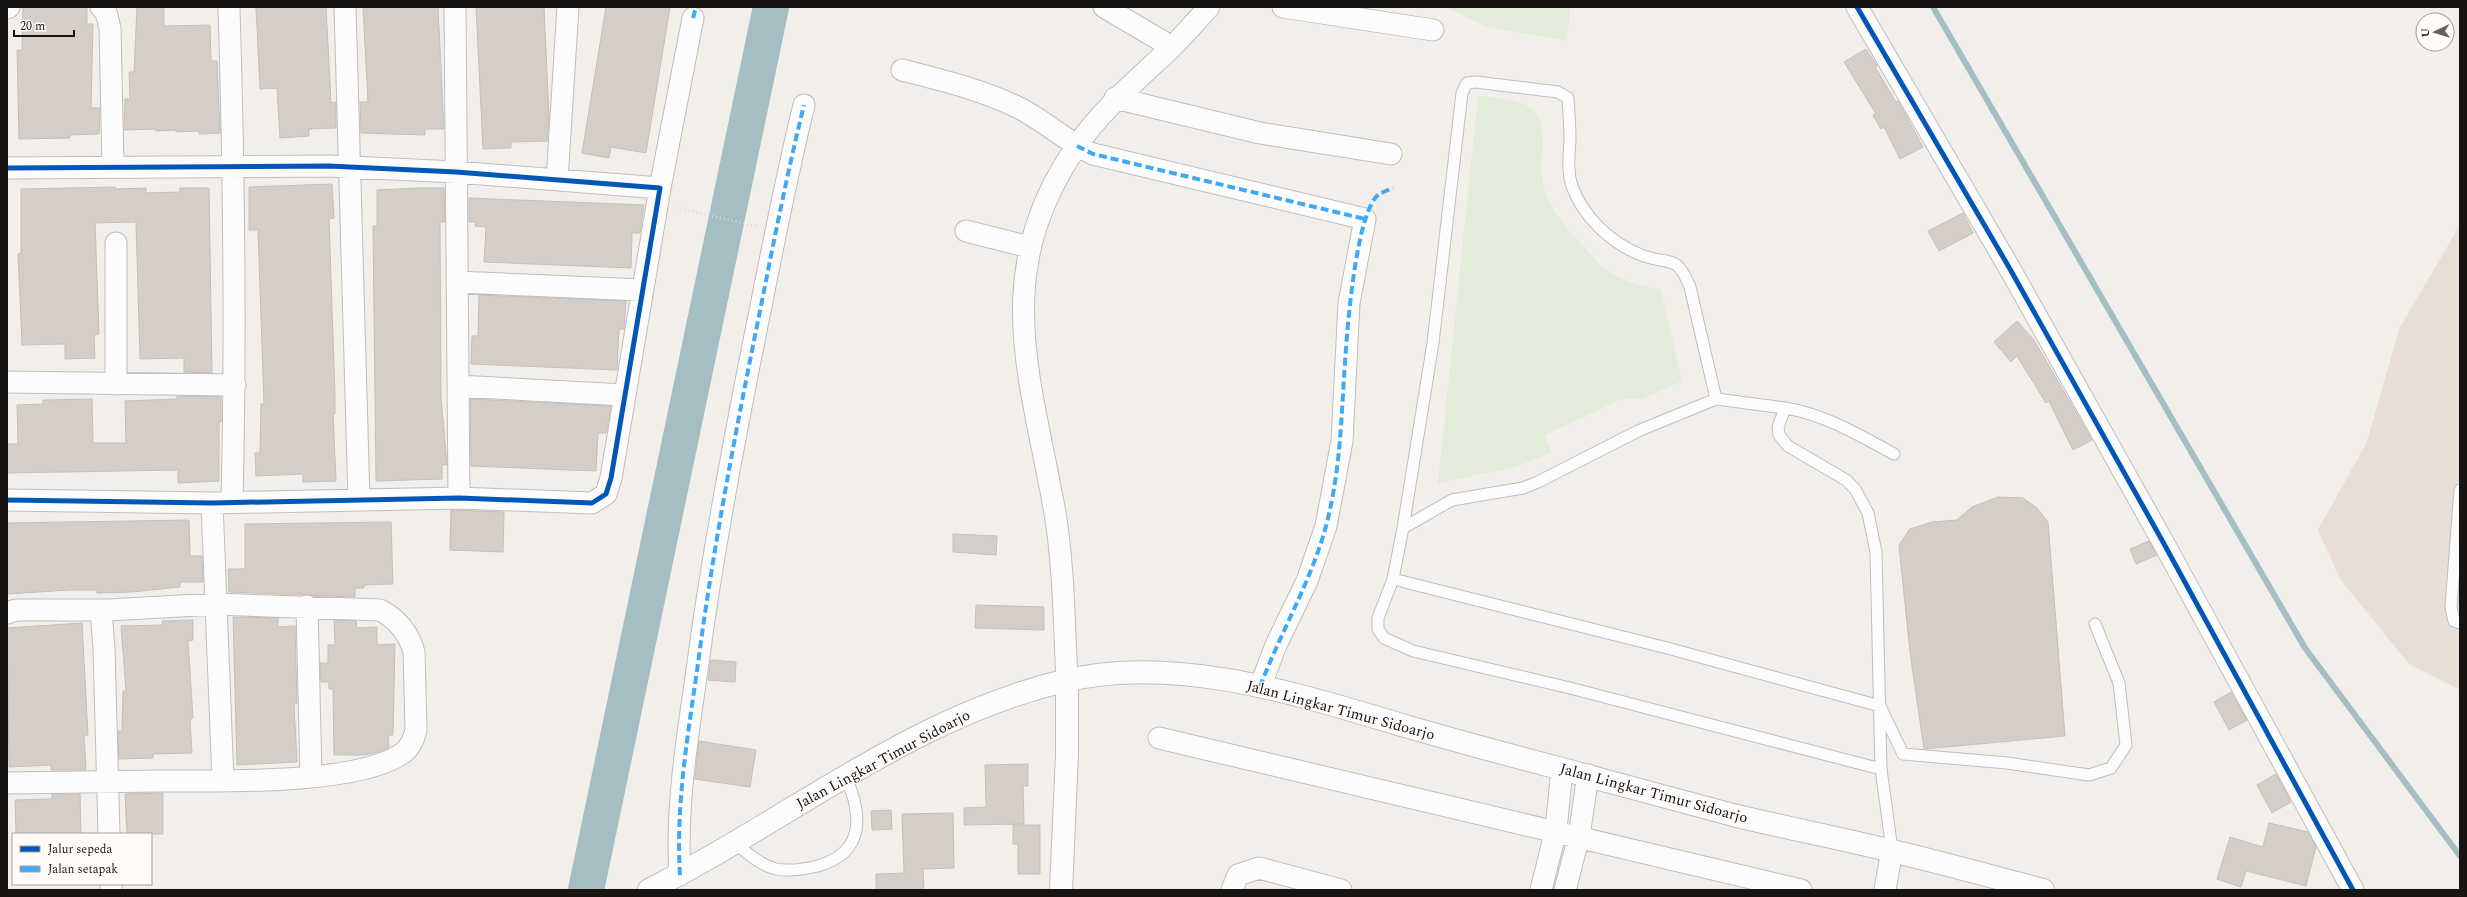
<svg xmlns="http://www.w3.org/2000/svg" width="2467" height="897" viewBox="0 0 2467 897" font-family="Spectral,serif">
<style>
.built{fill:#e7dfd7}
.green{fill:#e3ebda}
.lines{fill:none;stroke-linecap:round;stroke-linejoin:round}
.stream{stroke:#a5bec4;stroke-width:6}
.river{stroke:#a5bec4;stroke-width:36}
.building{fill:#d5cec8;stroke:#c3bfbc}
.service-casing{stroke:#c0bdba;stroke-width:13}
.minor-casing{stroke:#c0bdba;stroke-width:23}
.tertiary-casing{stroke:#c0bdba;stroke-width:24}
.secondary-casing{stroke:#c0bdba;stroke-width:24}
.path{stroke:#d8d7d6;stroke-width:2.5;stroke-dasharray:1 3;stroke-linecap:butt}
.service{stroke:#fdfcfc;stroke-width:11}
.minor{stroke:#fdfcfc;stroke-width:21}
.tertiary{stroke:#fdfcfc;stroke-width:22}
.secondary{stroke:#fdfcfc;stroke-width:22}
.quiet{stroke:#3fa9f5;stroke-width:4;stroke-dasharray:8 4;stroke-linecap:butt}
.cycleway-casing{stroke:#fefbf9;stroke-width:8}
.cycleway{stroke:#0057b8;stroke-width:5}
.labels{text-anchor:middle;stroke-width:3;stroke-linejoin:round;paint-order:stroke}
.street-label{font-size:15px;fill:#171412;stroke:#fefbf9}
</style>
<rect width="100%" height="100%" fill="#f2eeea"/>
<path class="built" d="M2460,225V690L2409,664L2340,579L2318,530L2367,442L2399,329Z"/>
<path class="green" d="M1446,7H1570L1567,41L1484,26Z
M1478,96C1493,98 1521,98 1533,110C1549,126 1540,155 1542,175C1544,206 1565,226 1586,249C1592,255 1599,265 1607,270C1622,281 1643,287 1661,289L1682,381L1643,399H1622L1545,435L1551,452L1516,467L1438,483Z"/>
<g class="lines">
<path class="stream" d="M1933,7L2305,648L2460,856"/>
<path class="river" d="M586,890L771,7"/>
</g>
<path class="building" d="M23,7H87V24H93L91,108H100L99,134L70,135V138L19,139L17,50H22Z
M137,7H164V26L210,25L211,61H217L220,133L199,134V131L176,132V130L156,131V129L124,130L125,99H130L129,72H134Z
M256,7H326L331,103L336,102V128L309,129V136L280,138L277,88L260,89Z
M363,7H438L444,129H425V135L361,133L360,102H368Z
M476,7H544L549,118L547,141L511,142V148L483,149Z
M606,7H670L646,153L611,147L609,158L582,153Z
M1866,49L1877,66L1875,67L1896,102L1898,101L1923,147L1900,159L1884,127L1881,129L1873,115L1876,114L1844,62Z
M332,184L334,218L329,219L335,394V414H333L336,481L303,482V474L256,476L255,453H260L261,404H264L258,230H249V187Z
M115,187V189L146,188V193L180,192V188H209L212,373L184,372V358L140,359L136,222L95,223L99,334L94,335L95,358L65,359V344L22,345L18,254L21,253V189Z
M419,188H444L445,222H440L441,396L447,465H442V479L376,481L373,226H377V190Z
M469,198L644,205L640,233H632L631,268L484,262L486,227L475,226L476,222H469Z
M1963,213L1973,233L1939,251L1928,231Z
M479,295L626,301L624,329H619L617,370L471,364L472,336H478Z
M2017,321L2034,340L2092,440L2073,450L2049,401L2046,403L2017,356L2011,362L1994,342Z
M177,396L221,397V422H219V481L178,483V470L7,473V444H18L17,405L43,404V400L92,399L93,443H126L125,401L177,399Z
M470,399L611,406L606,433H598L596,471L471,466Z
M1998,497L2023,498L2037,508L2048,522L2065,736L1924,749L1910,652L1899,545L1910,529L1932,522L1957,520L1972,507Z
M451,510L504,512L503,552L450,550Z
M189,520L190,556H202L203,582H180V587L132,592L97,593V590H69L7,594V523Z
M391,522L393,584L364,585V588H355V597L229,592L228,569H245V524Z
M953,534L997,536L996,555L953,552Z
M2149,541L2157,555L2136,564L2130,549Z
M976,605L1044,607V630L975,628Z
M233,617L278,618V627L295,626L297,703L294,704L297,762L237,765Z
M193,620V640L188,641L193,718L190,719L192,753L153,754V758L119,759L118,731H122L123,691H126L121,626L162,625V621Z
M334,620L356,621L357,628L377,627V645L395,644L393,735H388L389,747L378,752L365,755H334L333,689H329V682H321L320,663H328V645H335Z
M82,623L88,735H84L86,770H51V765L9,767L7,628Z
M711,660L736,662L735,682L708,680Z
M2231,692L2247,720L2229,730L2214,702Z
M699,741L756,750L750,787L695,779Z
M1028,764V786H1023L1024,824L964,825V808L986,807L985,765Z
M2276,774L2291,802L2272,813L2257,785Z
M163,793V834H127L125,794Z
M52,794H80L81,834H16L15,800L52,799Z
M891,810L892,829L872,830L871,811Z
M953,813L954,868L923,869L924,890H876V874L904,873L902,814Z
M2269,823L2308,832L2316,847L2306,886L2246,871L2241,887L2217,879L2230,837L2263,847Z
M1013,825H1040V874H1018V844H1013Z"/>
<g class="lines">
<g class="service-casing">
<path id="service" d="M1716,399L1690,287C1676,252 1669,266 1641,255C1611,243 1583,217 1572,186C1567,171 1569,156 1570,140C1570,126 1569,112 1568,98L1558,92L1476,82L1467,83L1462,93L1433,343L1403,528L1393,579L1378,618V629L1384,638L1413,651L1570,688L1881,769
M2460,490L2451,607L2454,621L2460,623
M1403,528L1452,500L1523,488L1538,482L1638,431L1716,399L1785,408
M1393,579L1667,648L1880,706L1903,754L2007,763L2089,775L2111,768L2126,745L2119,683L2095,624
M735,843C747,853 760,865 776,869C790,872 805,869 818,866C866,852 862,814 846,777
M1892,850L1881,769L1876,552L1868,513L1855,489L1846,480L1788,446L1779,435L1778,427L1785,408C1824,414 1859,435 1894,454"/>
</g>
<g class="minor-casing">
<path id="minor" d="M101,7L106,12L110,28L113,167
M229,7C234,172 236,337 232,502
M345,7L359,500
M455,7L459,498
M1104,7L1172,47
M1283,7L1433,30
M1857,7L2010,269L2163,542L2353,890
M7,8L9,7
M902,70C941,80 979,89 1015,106C1043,119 1065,141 1093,154L1365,219L1349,303L1342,441L1326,526L1307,581L1276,645L1260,687
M1115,98L1260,133L1391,154
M7,168L329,166L456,172L660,188L611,478L606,494L592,503L459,498L212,503L7,500
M557,180L568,7
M660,188L693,18
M966,231L1029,247
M457,282L642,290
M7,382L235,385
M116,384V243
M458,386L624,395
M212,503L223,781
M307,606L311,777
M101,610L104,648L109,834
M7,613L16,610H109L215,604L380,610C397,619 409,634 414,652L416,730C414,739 411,747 403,753C358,785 219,781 162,781C110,782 59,782 7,783
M1067,680C1064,624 1064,568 1055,513C1031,377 989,274 1076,147C1102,109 1137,80 1171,48C1184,35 1196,21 1209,7
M1159,738L1801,890
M680,875C675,797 691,719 701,641C717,527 739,414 762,301C775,235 788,170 804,105
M111,884V890
M1232,890L1238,875L1259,868L1341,890
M1541,890L1556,830L1562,769
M1565,890L1579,836L1588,775
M1885,890L1892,850"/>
</g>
<g class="tertiary-casing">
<path id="tertiary" d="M1061,890L1067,754V680"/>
</g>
<g class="secondary-casing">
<path id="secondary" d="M649,890C787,821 911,717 1064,681C1176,654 1297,694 1405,726C1457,741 1509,755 1562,769C1619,784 1676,800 1733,815C1786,828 1840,838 1892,851C1943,863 1993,877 2043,890"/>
</g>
<path class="path" d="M677,208L756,226"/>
<use href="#service" class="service"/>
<use href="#minor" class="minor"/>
<use href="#tertiary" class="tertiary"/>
<use href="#secondary" class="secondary"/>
<path class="quiet" d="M693,18L696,7
M1077,146L1093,154L1365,219
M1260,687C1280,633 1311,582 1326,526C1342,465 1341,410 1346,349C1348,320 1357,210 1379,194C1383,192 1389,190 1393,188
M680,875C675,797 691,719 701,641C717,527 739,414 762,301C775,235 788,170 804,105"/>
<g class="cycleway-casing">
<path id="cycleway" d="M1857,7L2010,269L2163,542L2353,890
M7,168L329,166L456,172L660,188L611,478L606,494L592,503L459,498L212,503L7,500"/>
</g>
<use href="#cycleway" class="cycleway"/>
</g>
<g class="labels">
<g class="street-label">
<text transform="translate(1341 710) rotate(15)" y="5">Jalan Lingkar Timur Sidoarjo</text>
<text transform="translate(883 759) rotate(-28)" y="5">Jalan Lingkar Timur Sidoarjo</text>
<text transform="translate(1654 793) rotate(15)" y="5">Jalan Lingkar Timur Sidoarjo</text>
</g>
</g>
<rect width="2467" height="897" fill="none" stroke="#171412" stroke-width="16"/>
<rect x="12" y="833" width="140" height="52" fill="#fefbf9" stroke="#a29f9d"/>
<rect x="20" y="846" width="20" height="6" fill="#0057b8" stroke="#a29f9d"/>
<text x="48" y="853" font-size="12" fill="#171412">Jalur sepeda</text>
<rect x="20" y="866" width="20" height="6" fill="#3fa9f5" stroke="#a29f9d"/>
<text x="48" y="873" font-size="12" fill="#171412">Jalan setapak</text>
<g transform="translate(2435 32) rotate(266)"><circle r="19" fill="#fefbf9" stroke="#a29f9d"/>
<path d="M0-3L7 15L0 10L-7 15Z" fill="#64605e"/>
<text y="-6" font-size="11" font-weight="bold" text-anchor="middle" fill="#171412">U</text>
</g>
<path d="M14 30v6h60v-6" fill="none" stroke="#171412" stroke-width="2"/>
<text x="20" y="30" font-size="12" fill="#171412" stroke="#fefbf9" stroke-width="3" paint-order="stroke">20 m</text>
</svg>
